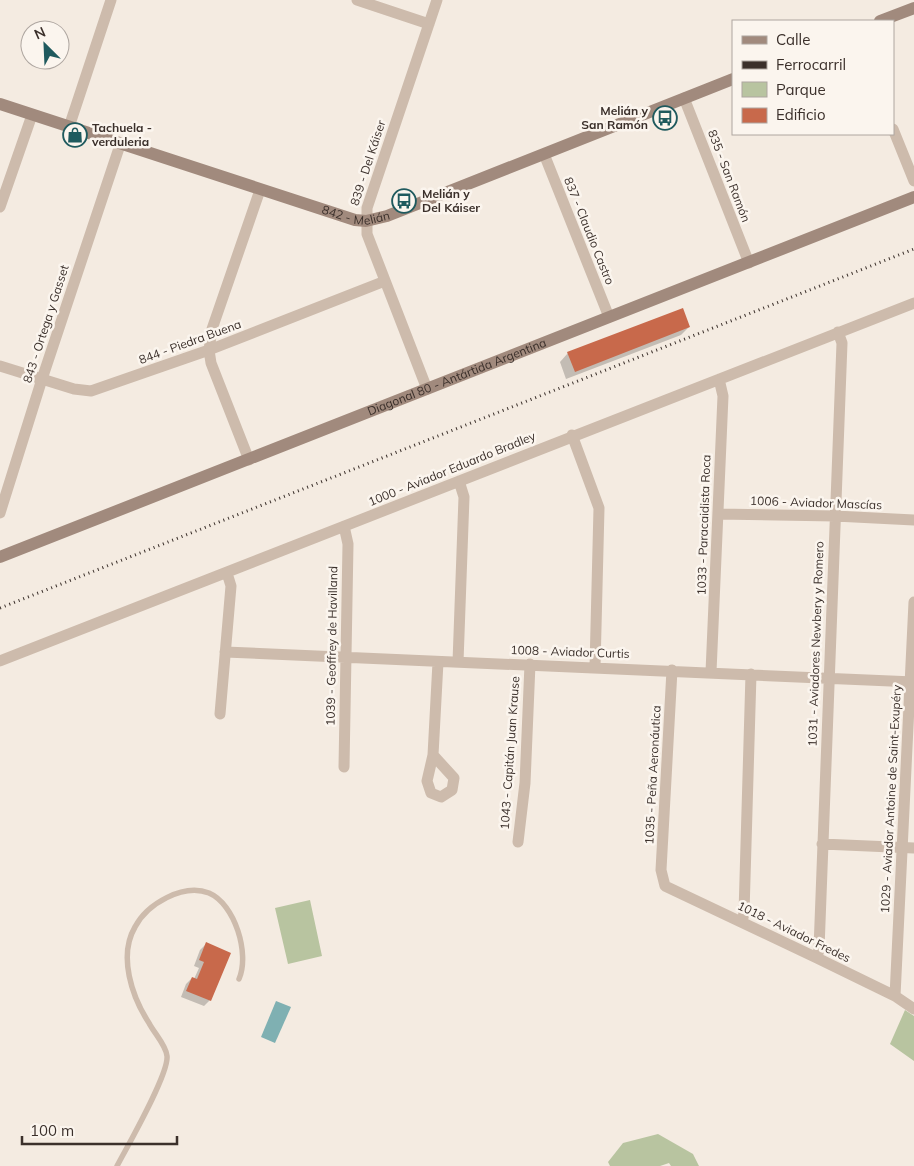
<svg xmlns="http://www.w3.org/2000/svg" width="914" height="1166" viewBox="0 0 914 1166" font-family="Mulish,sans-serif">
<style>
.green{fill:#b8c4a0}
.water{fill:#7fb0b2}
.shadow{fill:#0003}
.building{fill:#c8694b}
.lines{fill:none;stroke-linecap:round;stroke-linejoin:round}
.lane{stroke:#cdbbac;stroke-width:5.5}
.street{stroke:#cdbbac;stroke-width:11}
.secondary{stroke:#a18a7d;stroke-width:12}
.rail{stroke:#3b302b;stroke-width:3;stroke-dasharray:1 4;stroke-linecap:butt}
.labels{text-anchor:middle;stroke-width:5;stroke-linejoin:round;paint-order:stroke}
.poi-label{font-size:12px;font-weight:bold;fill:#3b302b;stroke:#fbf5ee;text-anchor:start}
.street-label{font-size:12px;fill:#3b302b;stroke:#fbf5ee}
</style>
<rect width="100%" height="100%" fill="#f4ebe1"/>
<path class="green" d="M310,900L322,956L288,964L275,908Z
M905,1010L914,1016V1061L890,1044Z
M658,1134L693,1154L699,1166H671L669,1163L660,1166H610L608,1162L623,1143Z"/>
<path class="water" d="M276,1001L291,1007L275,1043L261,1037Z"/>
<path class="shadow" d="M689,327L681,335L566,379L560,362L568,353Z
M206,944L210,1000L204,1006L181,997L186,984L192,978L194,979L199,968L194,966L200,950Z"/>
<path class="building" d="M683,308L690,327L575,372L567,352Z
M206,942L231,953L211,1001L186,991L192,977L197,979L204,962L199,960Z"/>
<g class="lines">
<path class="lane" d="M117,1166C127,1147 169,1074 167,1056C166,1045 154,1033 149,1023C132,997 118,956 135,927C147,904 183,883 209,893C235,904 250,954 239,979"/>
<path class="street" d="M357,0L429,24
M684,98L749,263
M69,127L111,0
M893,129L914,181
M544,154L609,317
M0,207L32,115
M0,366L74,389L91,391L209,350L385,281
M427,389L367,234V208L437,0
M572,435L599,508L595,667
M249,460L211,363L209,350L212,329L260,190
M0,513L42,379L120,145
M718,514L835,516L914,520
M344,526L348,544L344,767
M225,652L914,682
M0,661L914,303
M458,662L464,497L459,481
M672,670L661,870L665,886L817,958L895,996L914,1009
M711,672L723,396L719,379
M220,714L231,586L227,573
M433,755L454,778L452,790L441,797L431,793L427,781L433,755L438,662
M518,842L525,783L530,664
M822,844L914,848
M742,922L744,913L751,674
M817,958L819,949L842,343L838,332
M895,996L914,602"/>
<g class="secondary">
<path d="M880,21L914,8"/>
<path id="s1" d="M0,104L355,220L366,221L387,216L733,79"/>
<path id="s2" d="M0,557L914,197"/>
</g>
<path class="rail" d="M0,608L914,249"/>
</g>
<defs>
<g id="bus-ring" transform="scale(1.25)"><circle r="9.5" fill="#fbf5ee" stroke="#1f5a5e" stroke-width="1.5"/><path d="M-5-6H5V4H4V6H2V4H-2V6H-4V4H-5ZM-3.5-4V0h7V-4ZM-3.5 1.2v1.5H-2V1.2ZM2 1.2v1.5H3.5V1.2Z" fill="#1f5a5e"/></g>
<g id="shop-ring" transform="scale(1.25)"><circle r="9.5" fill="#fbf5ee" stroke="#1f5a5e" stroke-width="1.5"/><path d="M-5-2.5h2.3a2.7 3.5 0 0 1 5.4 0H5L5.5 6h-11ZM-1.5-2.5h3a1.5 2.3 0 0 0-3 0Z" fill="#1f5a5e"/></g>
</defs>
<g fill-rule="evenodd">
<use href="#bus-ring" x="665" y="118"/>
<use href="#shop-ring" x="75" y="135"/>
<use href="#bus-ring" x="404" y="201"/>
</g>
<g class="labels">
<g class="poi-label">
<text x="648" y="115" text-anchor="end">Melián y<tspan x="648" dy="14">San Ramón</tspan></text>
<text x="92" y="132">Tachuela -<tspan x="92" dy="14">verduleria</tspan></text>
<text x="422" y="198">Melián y<tspan x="422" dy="14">Del Káiser</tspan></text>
</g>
<g class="street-label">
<text transform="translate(368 163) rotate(-72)" y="4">839 - Del Káiser</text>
<text transform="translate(729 176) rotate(69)" y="4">835 - San Ramón</text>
<text dy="4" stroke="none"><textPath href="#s1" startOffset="374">842 - Melián</textPath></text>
<text transform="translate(589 231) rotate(68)" y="4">837 - Claudio Castro</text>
<text transform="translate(46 324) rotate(-72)" y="4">843 - Ortega y Gasset</text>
<text transform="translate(190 342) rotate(-20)" y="4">844 - Piedra Buena</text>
<text dy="4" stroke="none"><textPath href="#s2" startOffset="491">Diagonal 80 - Antártida Argentina</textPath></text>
<text transform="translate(452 469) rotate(-22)" y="4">1000 - Aviador Eduardo Bradley</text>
<text transform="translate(816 503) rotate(2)" y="4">1006 - Aviador Mascías</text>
<text transform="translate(704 525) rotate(-88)" y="4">1033 - Paracaidista Roca</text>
<text transform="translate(816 644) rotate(-88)" y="4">1031 - Aviadores Newbery y Romero</text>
<text transform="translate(332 646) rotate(-89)" y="4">1039 - Geoffrey de Havilland</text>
<text transform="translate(570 652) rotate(2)" y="4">1008 - Aviador Curtis</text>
<text transform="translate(510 753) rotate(-86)" y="4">1043 - Capitán Juan Krause</text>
<text transform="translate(653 775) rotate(-87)" y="4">1035 - Peña Aeronáutica</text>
<text transform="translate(891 799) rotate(-87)" y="4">1029 - Aviador Antoine de Saint-Exupéry</text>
<text transform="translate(794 932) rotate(26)" y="4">1018 - Aviador Fredes</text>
</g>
</g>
<rect x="732" y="20" width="162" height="115" fill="#fbf5ee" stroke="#aea6a0"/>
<rect x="742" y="36" width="25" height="8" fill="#a18a7d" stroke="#aea6a0"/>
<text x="776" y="45" font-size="15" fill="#3b302b">Calle</text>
<rect x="742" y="61" width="25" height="8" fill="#3b302b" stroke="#aea6a0"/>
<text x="776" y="70" font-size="15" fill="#3b302b">Ferrocarril</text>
<rect x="742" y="82" width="25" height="15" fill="#b8c4a0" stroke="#aea6a0"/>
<text x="776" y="95" font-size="15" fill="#3b302b">Parque</text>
<rect x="742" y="108" width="25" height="15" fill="#c8694b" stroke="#aea6a0"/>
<text x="776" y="120" font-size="15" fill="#3b302b">Edificio</text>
<g transform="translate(45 45) rotate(336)"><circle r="24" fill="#fbf5ee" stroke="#aea6a0"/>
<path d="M0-4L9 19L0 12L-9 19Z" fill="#1f5a5e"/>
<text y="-8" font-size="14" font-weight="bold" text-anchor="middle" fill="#3b302b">N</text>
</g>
<path d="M22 1136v8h155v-8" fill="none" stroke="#3b302b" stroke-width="2.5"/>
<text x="30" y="1136" font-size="15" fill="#3b302b" stroke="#fbf5ee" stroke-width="4" paint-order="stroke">100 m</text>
</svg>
